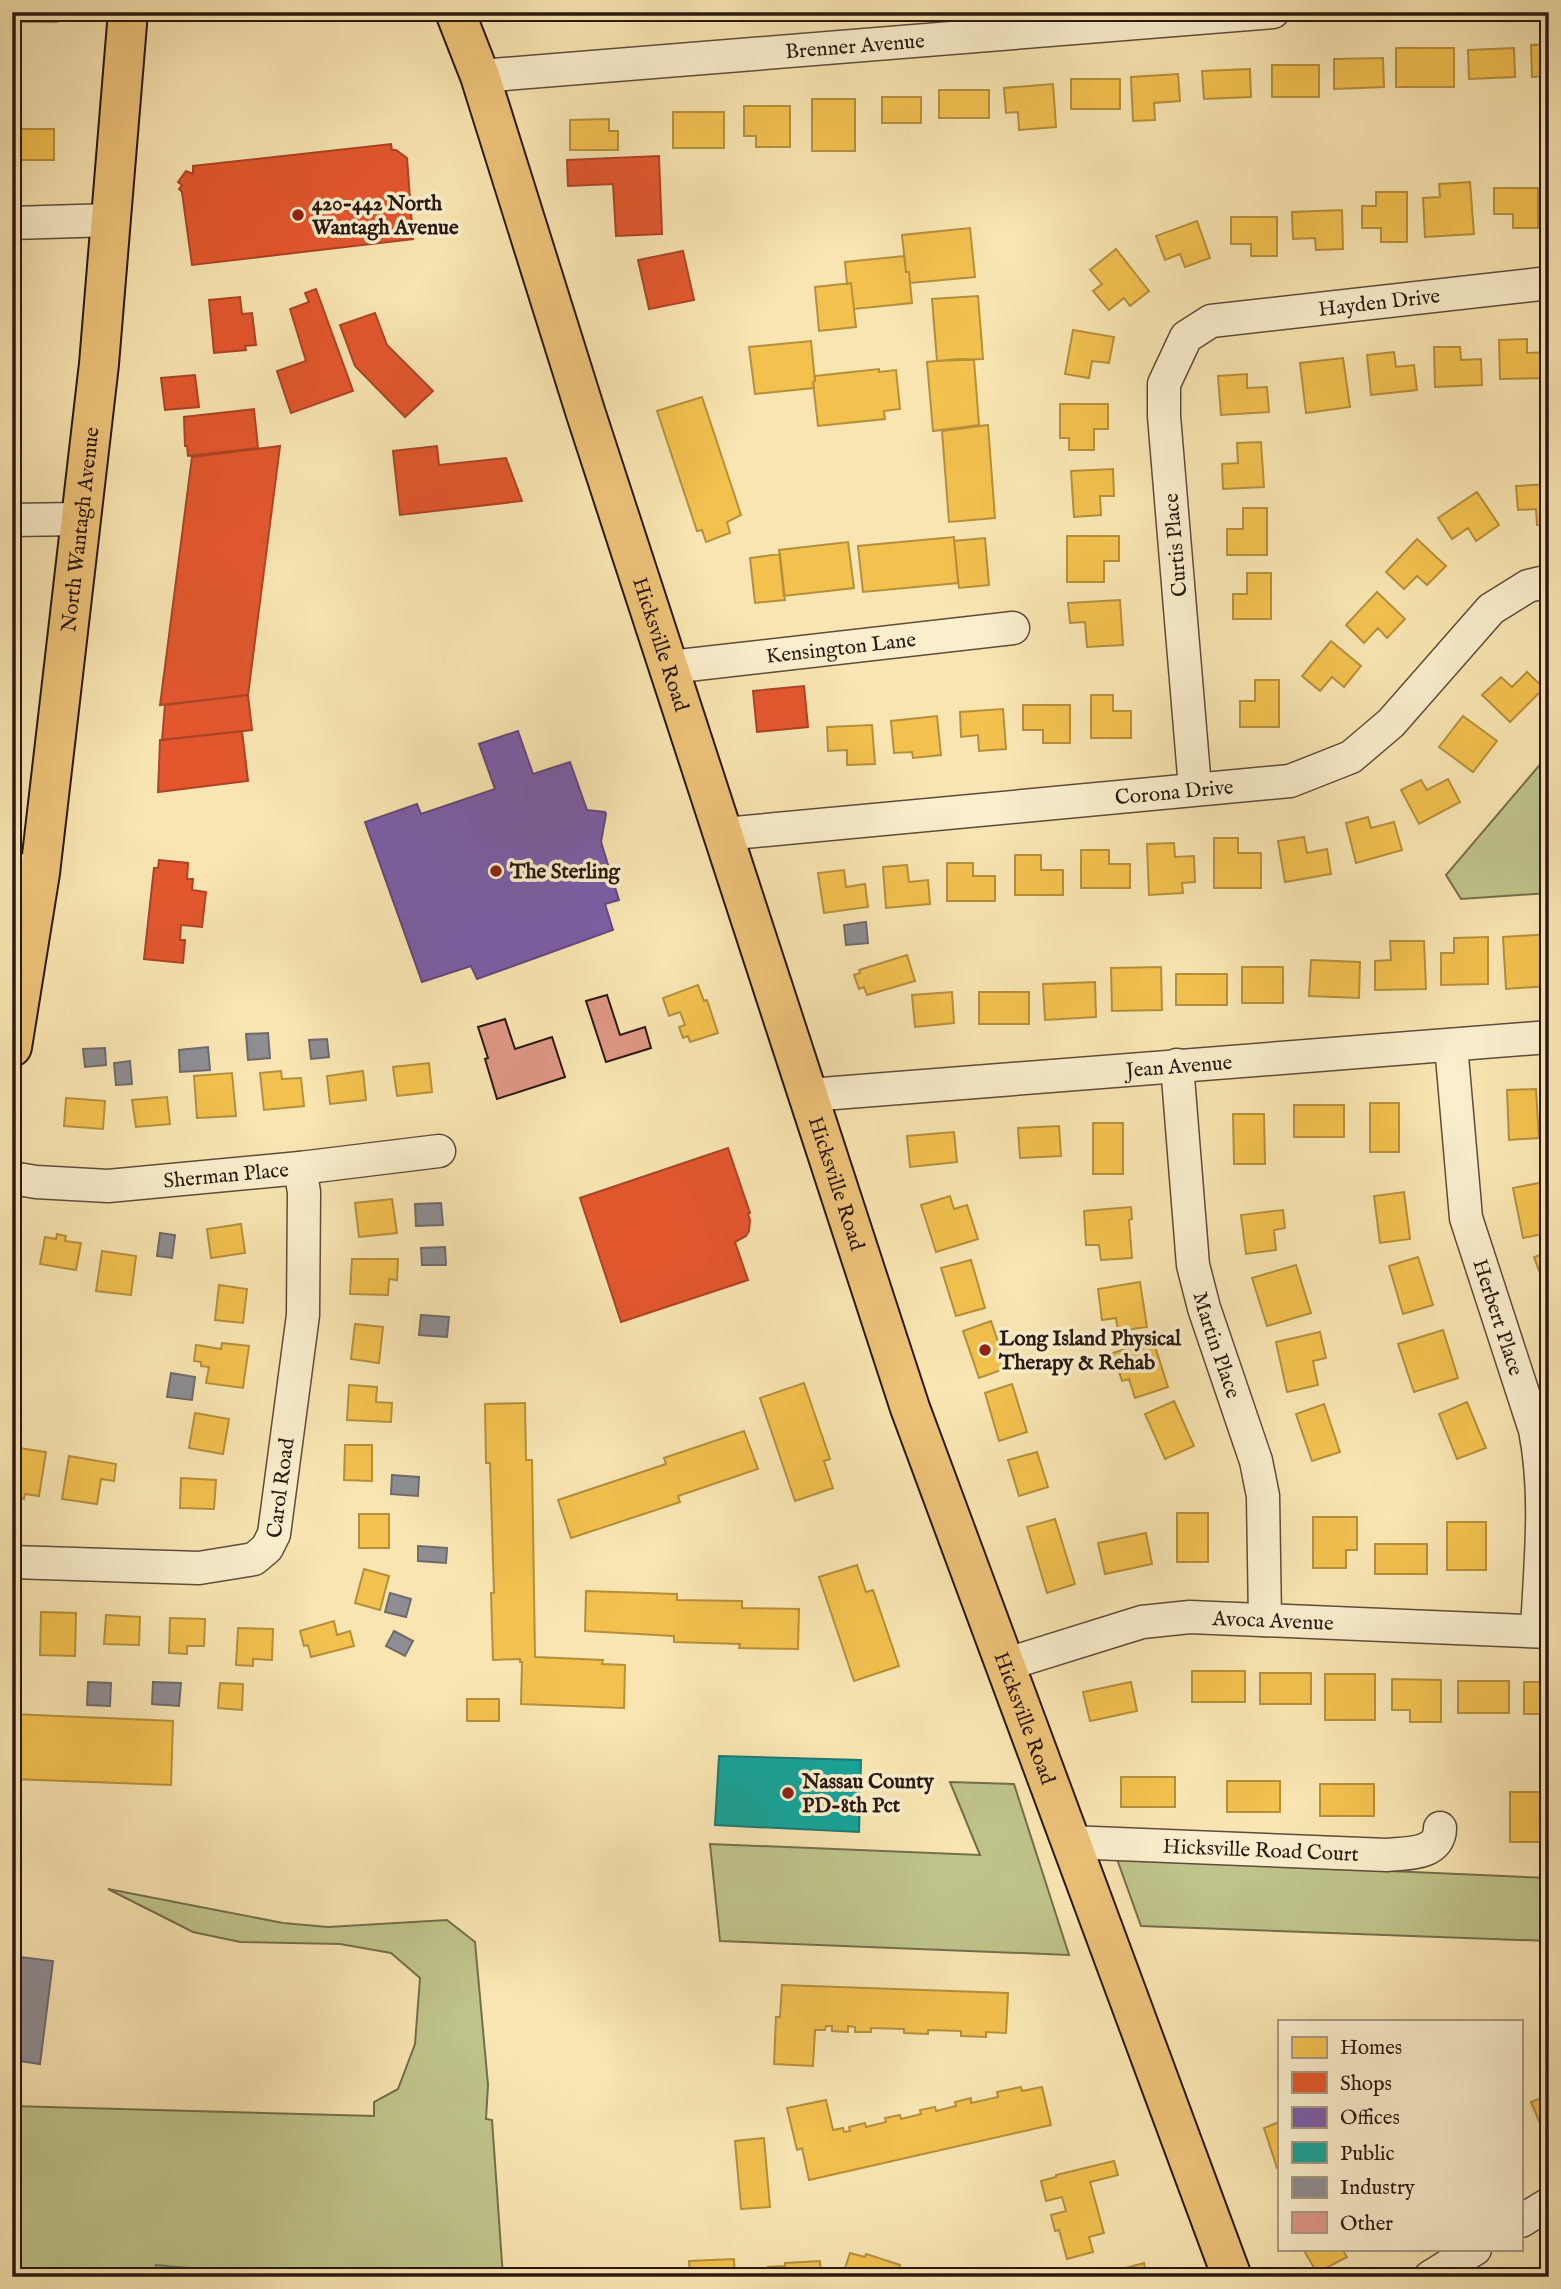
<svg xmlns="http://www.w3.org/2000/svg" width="1561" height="2289" viewBox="0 0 1561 2289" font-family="'IM FELL English',serif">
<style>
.green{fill:#bfc48a;stroke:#746e4e;stroke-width:2}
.water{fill:#9dbfab;stroke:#6f7d6e;stroke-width:2}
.homes{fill:#f2c14e;stroke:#b68f3c;stroke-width:2}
.shops{fill:#e4572e;stroke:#ac4426;stroke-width:2}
.offices{fill:#7b5ea7;stroke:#63497a;stroke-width:2}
.public{fill:#17a398;stroke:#1d7a70;stroke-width:2}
.industry{fill:#8d8d92;stroke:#6f6a6c;stroke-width:2}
.building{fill:#e09886;stroke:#2a1912;stroke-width:2}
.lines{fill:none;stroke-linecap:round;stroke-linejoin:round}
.minor-casing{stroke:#5e4c3a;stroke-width:35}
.major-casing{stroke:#2a1912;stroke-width:42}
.minor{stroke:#faeecc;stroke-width:32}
.major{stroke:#ecc278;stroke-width:38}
.poi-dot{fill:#8f2418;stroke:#faeecc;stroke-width:2.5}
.labels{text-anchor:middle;stroke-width:7;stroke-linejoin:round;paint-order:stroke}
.street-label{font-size:21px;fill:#2a1912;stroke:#faeecc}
.poi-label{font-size:21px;font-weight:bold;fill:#2a1912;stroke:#faeecc;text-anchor:start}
</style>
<rect width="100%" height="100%" fill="#f8e5b1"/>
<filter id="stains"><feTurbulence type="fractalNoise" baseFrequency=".00286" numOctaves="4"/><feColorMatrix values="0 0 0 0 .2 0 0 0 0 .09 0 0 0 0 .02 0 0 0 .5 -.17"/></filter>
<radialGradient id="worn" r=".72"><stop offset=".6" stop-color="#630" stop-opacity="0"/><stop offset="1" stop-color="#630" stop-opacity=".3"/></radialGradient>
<path class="green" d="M1549,754V893L1461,899L1446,875Z
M950,1782L1014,1784L1069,1955L720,1941L710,1844L980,1855Z
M1117,1859L1549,1878V1941L1141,1926Z
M108,1889L283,1923L328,1927L447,1920L475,1942L488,2085L486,2119L492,2120L503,2277H12V2106L374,2116V2102L398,2089L415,2044L420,1978L391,1953L340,1944L240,1942L193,1932Z"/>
<path class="water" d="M156,2265L286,2277H157Z"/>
<path class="homes" d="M12,12H57V22H12Z
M1549,44V76L1532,77L1531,45Z
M1396,48H1454V87H1396Z
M1514,48L1515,77L1469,79L1468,50Z
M1383,58L1384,87L1334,89V59Z
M1272,65H1319V97H1272Z
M1250,69L1251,97L1204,99L1202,71Z
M1178,74L1180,101L1154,103L1155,120L1133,121L1131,77Z
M1071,79H1120V109H1071Z
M1053,84L1056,127L1019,130L1018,112L1006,113L1004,88Z
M939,90H989V118H939Z
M882,97H921V123H882Z
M812,99H855V151H812Z
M744,106H790V147H756V136H744Z
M673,112H724V148H673Z
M609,119V131H618V150H570V120Z
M12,129H54V160H12Z
M1470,182L1474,234L1425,237L1423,198L1440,197L1439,184Z
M1494,188H1538V228H1513V214H1494Z
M1376,192H1407V242H1381V228H1362V206H1376Z
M1342,210L1343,249L1316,250L1315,238L1293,239L1292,212Z
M1231,217H1277V256H1251V244H1231Z
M1197,221L1210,258L1185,267L1180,254L1165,260L1156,236Z
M970,228L975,277L910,283L909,272H906L902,235Z
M1116,249L1149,291L1130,306L1124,298L1109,310L1093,291L1102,284L1090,270Z
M904,256L906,272H909L912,303L854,309L851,283L847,284L845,262Z
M851,283L856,327L819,331L815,287Z
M978,296L983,359L937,361L932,299Z
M1073,330L1114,337L1109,363L1092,361L1089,378L1065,374Z
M1527,339V353L1548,352L1549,378L1500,379L1499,340Z
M811,341L815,381L813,382L814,388L755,394L749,347Z
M1434,347H1460L1461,360L1481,359L1482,385L1435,387Z
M1394,352L1396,367L1414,365L1417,390L1371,395L1367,355Z
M1343,358L1350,407L1306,413L1300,363Z
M958,359L974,360L979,425L933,431L927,362Z
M879,369V372L896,370L900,409L884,411L885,419L818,426L813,382L815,381V376Z
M1247,374V388L1267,387L1269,412L1221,415L1218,376Z
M702,397L741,515L727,522L730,533L706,542L702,530L697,531L657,411Z
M1060,404H1108V429H1094V450H1069V438H1060Z
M988,425L995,518L949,522L942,431Z
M12,427H17V456H12Z
M1261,442L1264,487L1223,489L1222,464L1238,463L1237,443Z
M1113,469L1114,496H1100L1101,515L1074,517L1071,471Z
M1549,484V524L1537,525L1536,509L1518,510L1516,486Z
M1477,492L1499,525L1476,541L1468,528L1452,539L1438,518Z
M1243,508H1267V555H1227V529H1243Z
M1067,536H1119V561H1104V582H1067Z
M954,537L958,583L863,592L858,546Z
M985,538L989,585L959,588L954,541Z
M1417,539L1446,566L1427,585L1417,576L1404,589L1386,572Z
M848,542L854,588L784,596L779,550Z
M780,554L785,600L755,603L750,558Z
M1247,573H1271V619H1233V594H1247Z
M1377,592L1405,619L1387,638L1378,628L1364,643L1346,625Z
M1120,600L1123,645L1087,647L1085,622L1070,623L1068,603Z
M1331,641L1361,666L1344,687L1332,677L1320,691L1302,676Z
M1527,672L1544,688L1510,722L1482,695L1501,677L1512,687Z
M1255,680H1279V727H1240V701H1255Z
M1091,695H1113V711H1131V738H1091Z
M1023,705H1070V743H1043V730H1023Z
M1003,709L1006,749L979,751L978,735L961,737L960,712Z
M937,716L941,755L913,758L912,752L894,753L891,721Z
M1463,716L1497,741L1473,772L1439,747Z
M872,725L875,764L847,765V750L828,751L827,727Z
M1448,779L1460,802L1419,824L1401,790L1421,780L1427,790Z
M1368,817L1371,828L1394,822L1402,850L1356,863L1346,823Z
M1304,837L1307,853L1327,849L1331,874L1285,882L1278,841Z
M1214,838H1238V853H1261V888H1214Z
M1174,843L1175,857L1194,856L1195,882L1182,883L1183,893L1149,895L1147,844Z
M1081,850H1109V864H1130V888H1081Z
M1015,855H1041V870H1063V895H1015Z
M947,863H973V876H995V901H947Z
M907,865L909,882L928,880L930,904L886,908L883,867Z
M844,870L846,887L865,884L868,907L824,913L818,873Z
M1549,934V986L1506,989L1503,937Z
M1488,937V984L1441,985V953H1454V938Z
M1390,941H1424L1426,989L1375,990V961L1391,960Z
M907,955L915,981L867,995L864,987L859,989L854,975L860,973L859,970Z
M1311,960L1360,962L1359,998L1309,996Z
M1161,967L1162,1010L1112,1011L1111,968Z
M1242,967H1283V1003H1242Z
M1176,974H1227V1005H1176Z
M1095,982L1096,1017L1045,1020L1043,984Z
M698,985L704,1001L707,1000L718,1033L690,1042L688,1036L683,1038L679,1027L685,1025L680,1012L669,1016L663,998Z
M952,992L954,1023L915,1027L912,995Z
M979,992H1029V1024H979Z
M429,1063L432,1092L397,1096L393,1067Z
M281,1071L282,1079L301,1078L304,1106L264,1110L260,1073Z
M363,1071L366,1100L330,1104L327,1076Z
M232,1073L236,1116L197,1118L194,1076Z
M1536,1089L1539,1138L1509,1140L1507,1090Z
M167,1097L170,1124L136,1127L132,1100Z
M66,1098L105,1101L103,1129L64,1126Z
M1370,1103H1399V1152H1370Z
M1294,1105H1344V1137H1294Z
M1233,1114H1264L1265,1164H1234Z
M1093,1123H1123V1174H1093Z
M1059,1126L1061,1156L1020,1158L1018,1128Z
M954,1132L957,1162L910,1167L907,1136Z
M1544,1182L1549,1199V1233L1523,1238L1513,1188Z
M1404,1192L1410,1239L1380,1243L1374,1196Z
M950,1196L954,1209L967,1205L978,1239L936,1252L921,1205Z
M392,1199L397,1233L359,1237L355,1203Z
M1131,1207L1132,1219L1129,1220L1132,1258L1101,1260L1099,1245H1086L1084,1211Z
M1283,1210L1285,1228L1274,1230L1276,1250L1246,1254L1241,1215Z
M241,1224L245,1253L211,1258L207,1229Z
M57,1234L66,1236L65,1241L81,1243L76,1270L40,1264L45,1237L56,1239Z
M102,1251L136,1256L131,1295L96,1291Z
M1549,1252V1298L1534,1257Z
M1418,1257L1433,1305L1403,1314L1389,1266Z
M352,1259H398L397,1280L389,1279L388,1295L350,1294Z
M971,1260L985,1308L956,1316L941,1268Z
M1296,1265L1311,1313L1267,1326L1252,1278Z
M1140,1282L1147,1327L1118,1331L1116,1318L1102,1320L1098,1289Z
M219,1285L247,1289L243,1323L215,1320Z
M991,1321L1007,1368L979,1378L963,1331Z
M355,1324L383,1327L379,1363L351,1359Z
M1443,1330L1458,1378L1414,1392L1398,1344Z
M1320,1332L1326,1358L1313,1361L1318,1385L1287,1392L1276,1342Z
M1153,1340L1168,1387L1135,1398L1129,1379L1122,1381L1113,1353Z
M222,1343L249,1346L243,1388L206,1383L209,1367L201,1366V1362L194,1361L196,1345L221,1349Z
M804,1383L830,1459L824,1461L833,1488L795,1501L760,1398Z
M1012,1384L1027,1432L999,1441L985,1393Z
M349,1385L377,1387L376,1402L392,1403L391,1422L347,1420Z
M1174,1401L1194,1446L1165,1459L1145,1414Z
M1467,1402L1486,1448L1457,1459L1439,1414Z
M525,1403L526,1460H532L535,1657L603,1660L602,1664L625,1665L624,1708L521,1704L522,1662H520V1659L493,1660L491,1593H494L490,1463H486L485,1404Z
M1324,1404L1340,1452L1312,1461L1296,1414Z
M195,1413L229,1419L223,1454L189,1448Z
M744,1431L758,1469L678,1496L680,1502L571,1538L558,1500L666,1464L664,1458Z
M345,1445H372V1481L344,1480Z
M13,1447L46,1452L39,1496L25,1494L24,1499L16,1497L17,1492H12Z
M1037,1452L1048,1487L1019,1496L1008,1460Z
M69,1456L116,1464L114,1481L101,1479L97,1504L62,1499Z
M181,1478L216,1480L214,1509L180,1508Z
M1177,1513H1208V1562H1177Z
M359,1514H389V1548H359Z
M1313,1517H1357V1550H1346V1568H1313Z
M1055,1519L1075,1584L1047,1593L1027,1527Z
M1447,1522H1486V1570H1447Z
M1146,1533L1152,1564L1105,1574L1098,1543Z
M1375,1544H1427V1574H1375Z
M857,1565L866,1592L873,1590L899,1666L854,1681L819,1577Z
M364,1569L389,1576L380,1610L355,1603Z
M586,1591L677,1594V1600L742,1601V1608L799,1609L798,1649L739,1648L740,1644L674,1642V1636L585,1631Z
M41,1612L76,1613L75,1656L40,1655Z
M106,1615L140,1617L139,1645L104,1644Z
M12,1617H20L18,1646H12Z
M170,1618L205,1619L204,1646H187V1654L169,1653Z
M334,1621L337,1635L350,1631L354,1646L311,1657L308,1645L304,1646L300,1631Z
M238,1628L273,1629L272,1660L253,1659V1666L236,1665Z
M1192,1671H1245V1702H1192Z
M1260,1673H1311V1704H1260Z
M1325,1674H1375V1720H1325Z
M1392,1679L1441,1680V1722H1410V1710H1392Z
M1458,1681H1509V1713H1458Z
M1131,1682L1137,1711L1090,1721L1083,1692Z
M1524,1682H1549V1714H1524Z
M220,1683L243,1684L242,1710L218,1708Z
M467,1699H499V1721H467Z
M12,1714L173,1721L171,1785L12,1779Z
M1121,1777H1175V1807H1121Z
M1227,1781H1280V1812H1227Z
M1320,1784H1374V1816H1320Z
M1510,1792H1544V1842H1510Z
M782,1985L1008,1993L1006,2033L986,2032V2037L961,2036V2031L928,2030V2034L904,2033V2029L871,2028V2032H855V2027L848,2026V2032L832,2031V2026H826L825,2030H815L813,2066L774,2064L776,2017H780Z
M1021,2087L1022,2091L1042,2087L1051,2125L809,2180L802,2148L797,2150L787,2108L826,2100L833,2130L843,2128L844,2132L850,2131L849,2127L865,2123L866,2127L886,2122L885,2118L900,2115L901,2119L921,2114L920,2110L935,2107L936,2111L956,2106L955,2102L971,2098V2103L998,2097L997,2092Z
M1549,2095V2131L1544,2133L1531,2102Z
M1279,2122V2167L1277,2168L1264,2128Z
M764,2138L770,2207L741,2209L735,2141Z
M1114,2161L1118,2175L1090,2182L1104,2233L1089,2237L1093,2252L1067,2259L1059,2230L1055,2231L1051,2215L1066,2211L1062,2197L1046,2201L1041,2181L1056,2177V2175Z
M1303,2249H1342L1347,2257L1317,2273Z
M850,2253L865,2257L866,2254L900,2265L896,2277H842Z
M734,2259L735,2277H690L689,2261Z
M820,2261L821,2277H768V2267L785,2266V2263Z
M1144,2263L1147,2277H1108L1107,2273Z"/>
<path class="shops" d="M391,144L392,150H396L407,158L413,239L192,265L182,192L179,189L182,185L178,182L186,171L193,174V166Z
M659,156L662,234L616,236L613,184L568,186L567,160Z
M683,251L694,300L649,309L638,260Z
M316,289L353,391L291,413L277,371L306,361L290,309L309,302L305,293Z
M240,297L242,314L252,313L256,345L245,346L246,350L214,353L209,300Z
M375,313L387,345L433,391L405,417L355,366L340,325Z
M195,375L199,407L165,410L161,378Z
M254,409L258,448L188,456L187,446H185L184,417Z
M280,446L248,695L160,705L192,457Z
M437,446L439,465L506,458L522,501L400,515L393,451Z
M804,686L808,727L757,732L753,691Z
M248,695L252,730L162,740L165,705Z
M242,731L248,781L158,792L160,740Z
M159,860L188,863L187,879H193L192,890L206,892L202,927L181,925L180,940H185L183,963L144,959L154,868H158Z
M728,1148L750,1213L748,1214L750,1220L749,1231L746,1236L735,1242L748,1280L621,1322L580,1198Z"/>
<path class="offices" d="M518,731L533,774L570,762L587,810L605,812L606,814L601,842L619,900L605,904L613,930L477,979L471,966L422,982L365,822L417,804L421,814L495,789L479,744Z"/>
<path class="public" d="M719,1756L861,1760L859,1832L715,1825Z"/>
<path class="industry" d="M866,922L868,943L846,945L844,925Z
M268,1033L270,1058L248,1060L246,1034Z
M327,1039L329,1057L311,1059L309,1040Z
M208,1047L210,1070L180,1072L179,1050Z
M105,1048L106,1065L85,1067L83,1049Z
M130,1061L132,1084L116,1085L114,1063Z
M441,1203L443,1225L416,1226L415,1204Z
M160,1233L175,1235L172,1258L157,1256Z
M445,1247L446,1265H422L421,1248Z
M421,1315L449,1317L447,1337L419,1335Z
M171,1373L195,1377L192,1400L167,1397Z
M392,1475L419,1477L418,1496L391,1494Z
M418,1546L447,1548L446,1563L418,1561Z
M390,1593L411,1599L406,1617L385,1612Z
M394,1631L413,1641L405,1656L386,1646Z
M88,1682L111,1683L110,1706L87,1705Z
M153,1682L181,1683L179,1706L152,1704Z
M12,1956L53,1961L40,2064L12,2060Z"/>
<path class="building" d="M607,995L620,1035L645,1027L651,1048L606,1062L586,1001Z
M505,1019L515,1049L552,1037L565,1077L497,1099L485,1059L488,1058L478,1027Z"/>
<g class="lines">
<g class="minor-casing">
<g id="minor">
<path id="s1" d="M480,76L1273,12"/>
<path d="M12,223L112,220"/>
<path d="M12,520L80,519"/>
<path id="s2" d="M670,667L1013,628"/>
<path id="s3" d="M1195,788L1164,416V384L1186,337L1211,321L1549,283"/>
<path id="s4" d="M724,834L1290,781L1351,757L1391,723L1491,609L1528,586L1549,581"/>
<path d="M12,869L40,873"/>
<path id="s5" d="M1451,1045L1466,1218L1535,1430C1548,1496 1540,1564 1537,1631"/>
<path id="s6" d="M1177,1065L1193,1265L1204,1308L1256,1461L1263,1496L1265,1620"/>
<path id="s7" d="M809,1095L1549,1037"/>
<path id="s8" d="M12,1178L36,1182L108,1186L300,1168L439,1151"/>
<path id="s9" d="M12,1562L199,1568L254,1559L267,1548L274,1534L303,1315L304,1192L300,1168"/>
<path id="s10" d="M1004,1665L1142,1622L1190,1617L1549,1632"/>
<path id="s11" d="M1069,1842L1387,1855C1407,1853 1440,1855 1440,1828"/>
<path d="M1521,2221L1549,2204"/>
<path d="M1430,2277L1475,2249"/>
</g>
</g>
<g class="major-casing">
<g id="major">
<path id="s12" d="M455,12L480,76L586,414L910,1408L1232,2277"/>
<path id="s13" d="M12,1047L40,873L99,364L128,12"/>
</g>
</g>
<use href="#minor" class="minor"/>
<use href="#major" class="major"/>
</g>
<g class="poi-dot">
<circle cx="298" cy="215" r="7"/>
<circle cx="496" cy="871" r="7"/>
<circle cx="985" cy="1350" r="7"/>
<circle cx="788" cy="1793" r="7"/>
</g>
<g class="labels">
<g class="street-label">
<text dy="7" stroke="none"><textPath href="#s1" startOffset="376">Brenner Avenue</textPath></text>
<text dy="7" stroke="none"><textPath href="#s3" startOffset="656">Hayden Drive</textPath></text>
<text dy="7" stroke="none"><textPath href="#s13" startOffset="522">North Wantagh Avenue</textPath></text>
<text transform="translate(1175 545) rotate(-95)" y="7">Curtis Place</text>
<text dy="7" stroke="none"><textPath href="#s12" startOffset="665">Hicksville Road</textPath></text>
<text dy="7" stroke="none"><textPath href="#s2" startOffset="172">Kensington Lane</textPath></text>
<text dy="7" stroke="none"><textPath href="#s4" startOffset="452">Corona Drive</textPath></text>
<text dy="7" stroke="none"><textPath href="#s7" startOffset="371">Jean Avenue</textPath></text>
<text dy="7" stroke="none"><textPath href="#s8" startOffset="215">Sherman Place</textPath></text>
<text dy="7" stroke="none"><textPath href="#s12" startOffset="1232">Hicksville Road</textPath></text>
<text dy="7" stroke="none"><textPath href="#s5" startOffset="278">Herbert Place</textPath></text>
<text dy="7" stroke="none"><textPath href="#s6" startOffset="284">Martin Place</textPath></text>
<text dy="7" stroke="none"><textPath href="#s9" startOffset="322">Carol Road</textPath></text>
<text dy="7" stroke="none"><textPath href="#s10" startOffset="276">Avoca Avenue</textPath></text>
<text dy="7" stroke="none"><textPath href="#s12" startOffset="1799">Hicksville Road</textPath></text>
<text dy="7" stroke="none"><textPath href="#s11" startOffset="192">Hicksville Road Court</textPath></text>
</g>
<g class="poi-label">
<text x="312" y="210">420-442 North<tspan x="312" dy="24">Wantagh Avenue</tspan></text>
<text x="510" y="878">The Sterling</text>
<text x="999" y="1345">Long Island Physical<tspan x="999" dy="24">Therapy &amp; Rehab</tspan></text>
<text x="802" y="1788">Nassau County<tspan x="802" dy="24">PD-8th Pct</tspan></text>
</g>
</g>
<rect width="1561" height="2289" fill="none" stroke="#f8e5b1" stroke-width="42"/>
<rect x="14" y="14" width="1533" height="2261" fill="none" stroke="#2a1912" stroke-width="3.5"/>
<rect x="21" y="21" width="1519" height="2247" fill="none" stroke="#2a1912" stroke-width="2"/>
<rect x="1278" y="2020" width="245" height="231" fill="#faeecc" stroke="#a79982" stroke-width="2"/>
<rect x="1292" y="2037" width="35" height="21" fill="#f2c14e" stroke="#a79982" stroke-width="2"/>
<text x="1340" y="2054" font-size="21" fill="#2a1912">Homes</text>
<rect x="1292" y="2072" width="35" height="21" fill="#e4572e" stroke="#a79982" stroke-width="2"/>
<text x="1340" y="2090" font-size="21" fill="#2a1912">Shops</text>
<rect x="1292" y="2107" width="35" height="21" fill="#7b5ea7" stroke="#a79982" stroke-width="2"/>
<text x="1340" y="2124" font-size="21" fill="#2a1912">Offices</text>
<rect x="1292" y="2142" width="35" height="21" fill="#17a398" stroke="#a79982" stroke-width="2"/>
<text x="1340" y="2160" font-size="21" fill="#2a1912">Public</text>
<rect x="1292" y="2177" width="35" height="21" fill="#8d8d92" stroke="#a79982" stroke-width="2"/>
<text x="1340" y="2194" font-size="21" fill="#2a1912">Industry</text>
<rect x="1292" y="2212" width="35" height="21" fill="#e09886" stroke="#a79982" stroke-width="2"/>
<text x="1340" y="2230" font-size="21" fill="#2a1912">Other</text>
<rect width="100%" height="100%" filter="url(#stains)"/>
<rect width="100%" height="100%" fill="url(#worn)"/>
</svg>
